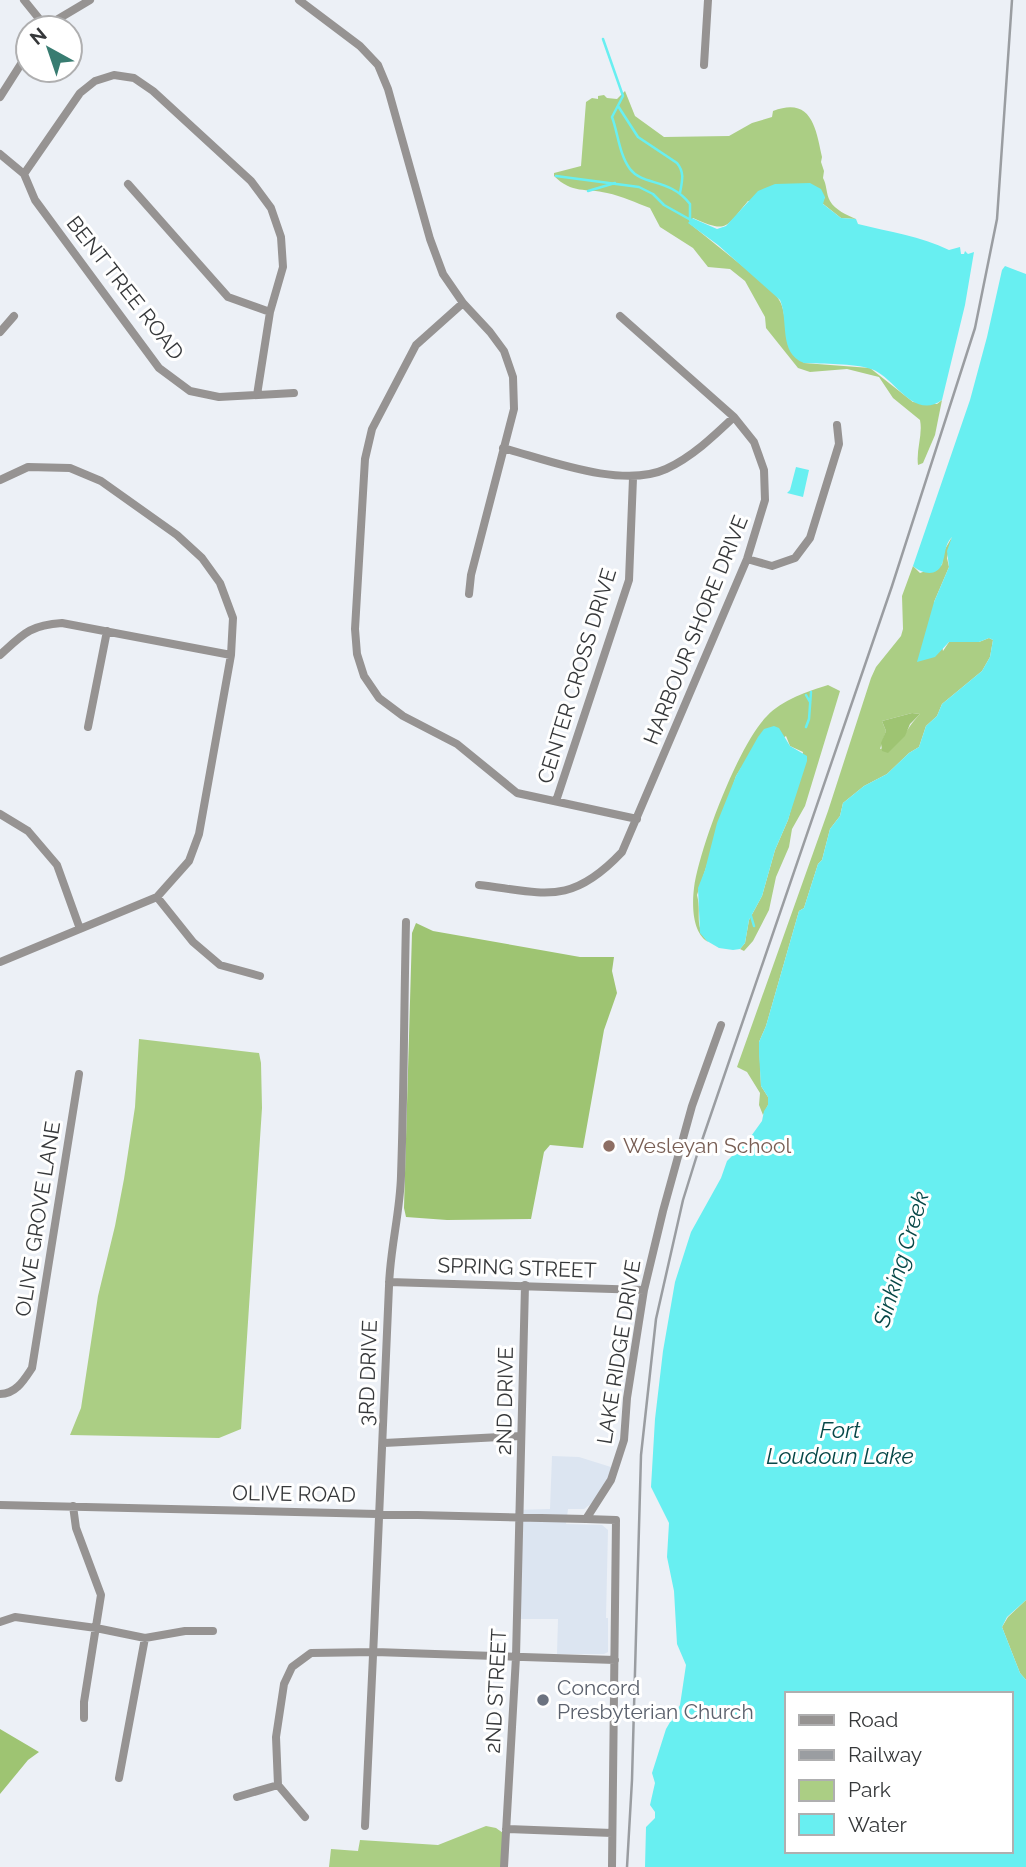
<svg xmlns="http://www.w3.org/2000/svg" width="1026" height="1867" viewBox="0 0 1026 1867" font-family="Raleway,sans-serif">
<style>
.built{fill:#dce5f1}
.green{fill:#abce84;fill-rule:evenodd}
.forest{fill:#9ec472}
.water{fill:#68eff1;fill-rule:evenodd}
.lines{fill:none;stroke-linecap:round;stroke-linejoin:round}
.stream{stroke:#68eff1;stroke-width:2.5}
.street{stroke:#969392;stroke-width:8}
.rail{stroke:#9a9da1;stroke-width:2.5}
.education-dot{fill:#8d6e63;stroke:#fff;stroke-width:2.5}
.worship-dot{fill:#6b7280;stroke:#fff;stroke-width:2.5}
.labels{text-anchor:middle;stroke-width:6;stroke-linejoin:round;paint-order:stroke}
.street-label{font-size:21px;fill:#36383a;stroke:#fff}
.education-label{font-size:21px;fill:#785e54;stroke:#fff;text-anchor:start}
.worship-label{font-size:21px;fill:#5b616d;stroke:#fff;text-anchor:start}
.water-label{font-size:23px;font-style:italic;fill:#074848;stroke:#fff}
</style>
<rect width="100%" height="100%" fill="#ecf0f6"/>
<path class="built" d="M552,1456L579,1457L614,1468L596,1500L584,1509H568L566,1524L602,1525L608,1530L606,1618H608V1652L604,1654H557L558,1619H514L516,1524L515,1510L550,1509Z"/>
<path class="green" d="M625,91L635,116L664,137L729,136L752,123L772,117L773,111C812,96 816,129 822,157L821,162L824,171L823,178C827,185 826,194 830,201C835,210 847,215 856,219L841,218L822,203L825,197L748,201C725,229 727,233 693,218L689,223L771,289C786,307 781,307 787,326C791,339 798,351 804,363L870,368L913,402L937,404L942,400L935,435L923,463L918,465C916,449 923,435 920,420L893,398L879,377L847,369L810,372L798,368L766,328L765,317L745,281L730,269L708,267L693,248L660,227L650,208C636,203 622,196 607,193C586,188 572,194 554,176V173L581,166L586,102L592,98L598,99V96L604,95L607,98L617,99Z
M952,537L947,558L949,567L934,602L943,651L949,642H979L989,638L993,640L990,657L982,671L942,704L937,716L926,726L919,747L909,753L887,774L864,786L843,803L840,816L830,829L822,860L818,864L804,908L799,911L766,1026L759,1042L761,1086L768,1097V1105L763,1115L759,1105L760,1093L747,1072L737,1067L828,811L871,678L876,667L901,636L903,629L902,596L913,566L920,573L942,565L944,551ZM912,713L920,714C903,731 906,743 880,749L886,731L882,721Z
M828,685L840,691L805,806L792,829L789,847L776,877L769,910L753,941L744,951L740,949L745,943L749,920L762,896L775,850L788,820L795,794L803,752L790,746L786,736L741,768L736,776L697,895C702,914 693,925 708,942C692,932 692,905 694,888C699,849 739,743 767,716C782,700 808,691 828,685Z
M139,1039L259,1053L261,1063L262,1108L241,1429L219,1438L70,1435L81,1408L98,1296L115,1226L124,1179L135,1107Z
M1026,1600V1680L1020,1673L1002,1627L1008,1617Z
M486,1826L496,1828L503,1833L501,1867H329L331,1849L358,1851L360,1840L438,1845Z"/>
<path class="forest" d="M912,713L920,714L910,724L905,736L888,753L882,751L881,743L886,731L882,721Z
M416,923L433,931L580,957H614L612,971L617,993L604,1030L583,1148L550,1145L544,1152L531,1219L447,1220L406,1217L404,1208L412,933Z
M0,1729L39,1752L28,1760L0,1794Z"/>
<path class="water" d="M810,183L821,189L825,197L823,204L841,218L856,219L858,224C889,232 921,236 949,250L960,247L961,254H964L965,251L968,254L974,252L965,305L942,400C913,421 894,376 871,369C853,363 823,364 804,363C778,353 789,321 780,300L718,245L688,223L692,218L717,229L726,226L758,191L775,184Z
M1005,266L1026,274V1600L1007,1617L1002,1627L1020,1673L1026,1680V1867H645L646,1827L655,1818V1812L650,1805L655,1783L652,1773L666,1729L680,1705L686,1665L677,1644L674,1591L667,1557L669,1523L651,1487L655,1419L663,1351L675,1282L691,1232L721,1178L727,1161L749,1139L762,1121L764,1111L768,1105V1097L761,1086L759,1053V1042L766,1026L799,911L804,908L818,864L822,860L830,829L840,816L843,803L864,786L887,774L909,753L919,747L926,726L937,716L942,704L982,671L990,657L993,640L989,638L979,642H949L935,657L917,662L934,602L949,567L947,551L952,537C944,545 946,554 942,564C937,577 922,574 913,566L970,400L987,337L1002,270ZM786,1694H1010V1851H786Z
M796,467L809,470L803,497L787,493L790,490Z
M774,726L779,728L790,746L807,756V761L788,820L775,850L762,896L749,920L745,943L740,949L733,950L719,948L707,941L700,933L698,888L705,870L717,823L736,776L758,737L764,729Z"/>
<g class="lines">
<path class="stream" d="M603,39L623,96L612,117C618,133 619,154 630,169C643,186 670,178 690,204V220
M618,106L638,137L677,163C685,173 682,181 680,193
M556,176L639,187L653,194L664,205L689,219
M588,191L615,183
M806,695L810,702
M806,727L809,719L811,692
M751,916L754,926"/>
<path class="street" d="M24,0L45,26
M299,0L360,46L378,65L388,89L430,239L443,274L463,303L490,332L504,351L513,377L514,409L471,575L469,594
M43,28L90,0
M704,65L708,0
M0,97L28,53
M0,154L24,174L35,200L159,368L190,391L219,397L294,393
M24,174L80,93L95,81L114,75L134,78L153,91L251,181L271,208L281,237L283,267L270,312L257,395
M128,184L228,297L270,312
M463,303L416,345L372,429L365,459L355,629L357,654L364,676L379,698L403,716L457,744L517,793L637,819
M0,332L14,316
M503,448C548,460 622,489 666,469C692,457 714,436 734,417
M0,480L28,467L70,468L101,481L177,535L202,558L220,583L233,618L231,655L199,834L189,861L157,897L0,962
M747,559L772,566L795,558L810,538L839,444L837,425
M0,655C23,634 30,625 62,623L231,655
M88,727L107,631
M556,801L629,580L633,478
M0,814L28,831L57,865L80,929
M479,885C546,893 571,906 622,852L747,559L765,500L764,470L754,442L734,417L620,316
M157,897L193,942L220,965L260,976
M389,1282L644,1290
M0,1394C16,1394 24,1380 32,1368L79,1074
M384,1443L521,1436
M0,1505L586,1519
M73,1506L76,1528L101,1595L84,1702V1718
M0,1622L15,1617L96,1628L145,1638L185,1631H213
M119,1778L145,1638
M237,1797L278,1785
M305,1817L278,1785L276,1737L284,1684L292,1667L311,1653L375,1652L615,1660
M365,1826C374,1646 381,1467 389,1286C390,1249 400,1213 401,1176C404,1091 404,1006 406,922
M506,1829L612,1833
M504,1867L516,1657L525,1285
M612,1867L616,1520L586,1519L611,1480L624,1440L627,1398L644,1290L663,1211L692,1106L721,1025"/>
<path class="rail" d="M627,1867L632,1780L641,1455L656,1319L683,1200L697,1155L892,586L975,328L997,219L1012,0"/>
</g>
<circle class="education-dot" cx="609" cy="1146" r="7"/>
<circle class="worship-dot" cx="543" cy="1700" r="7"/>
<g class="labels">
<g class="street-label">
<text transform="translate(125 288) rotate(52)" y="7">BENT TREE ROAD</text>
<text transform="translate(696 630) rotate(-68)" y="7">HARBOUR SHORE DRIVE</text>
<text transform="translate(577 676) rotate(-73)" y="7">CENTER CROSS DRIVE</text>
<text transform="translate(38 1219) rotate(-81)" y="7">OLIVE GROVE LANE</text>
<text transform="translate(517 1268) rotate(2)" y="7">SPRING STREET</text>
<text transform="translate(619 1352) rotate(-81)" y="7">LAKE RIDGE DRIVE</text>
<text transform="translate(368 1373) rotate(-88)" y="7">3RD DRIVE</text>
<text transform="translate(505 1401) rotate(-89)" y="7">2ND DRIVE</text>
<text transform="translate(294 1494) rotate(1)" y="7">OLIVE ROAD</text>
<text transform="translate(496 1691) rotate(-87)" y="7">2ND STREET</text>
</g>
<g class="education-label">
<text x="623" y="1153">Wesleyan School</text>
</g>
<g class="worship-label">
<text x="557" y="1695">Concord<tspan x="557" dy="24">Presbyterian Church</tspan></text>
</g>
<g class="water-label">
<text transform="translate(901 1259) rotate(-73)" y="8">Sinking Creek</text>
<text x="840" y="1438">Fort<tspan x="840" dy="26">Loudoun Lake</tspan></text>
</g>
</g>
<rect x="785" y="1692" width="228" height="161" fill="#ffffff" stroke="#afafb0" stroke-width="2"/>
<rect x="799" y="1715" width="35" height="10" fill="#969392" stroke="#afafb0" stroke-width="2"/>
<text x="848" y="1727" font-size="21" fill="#36383a">Road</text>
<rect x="799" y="1750" width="35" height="10" fill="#9a9da1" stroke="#afafb0" stroke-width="2"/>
<text x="848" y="1762" font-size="21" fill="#36383a">Railway</text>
<rect x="799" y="1780" width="35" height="21" fill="#abce84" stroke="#afafb0" stroke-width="2"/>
<text x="848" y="1797" font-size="21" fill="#36383a">Park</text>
<rect x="799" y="1814" width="35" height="21" fill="#68eff1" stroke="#afafb0" stroke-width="2"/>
<text x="848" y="1832" font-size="21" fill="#36383a">Water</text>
<g transform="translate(49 49) rotate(320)"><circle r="33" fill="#ffffff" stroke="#afafb0" stroke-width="2"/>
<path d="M0-5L12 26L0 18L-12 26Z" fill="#387c71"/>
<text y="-10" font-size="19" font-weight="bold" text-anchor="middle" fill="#36383a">N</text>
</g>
</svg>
